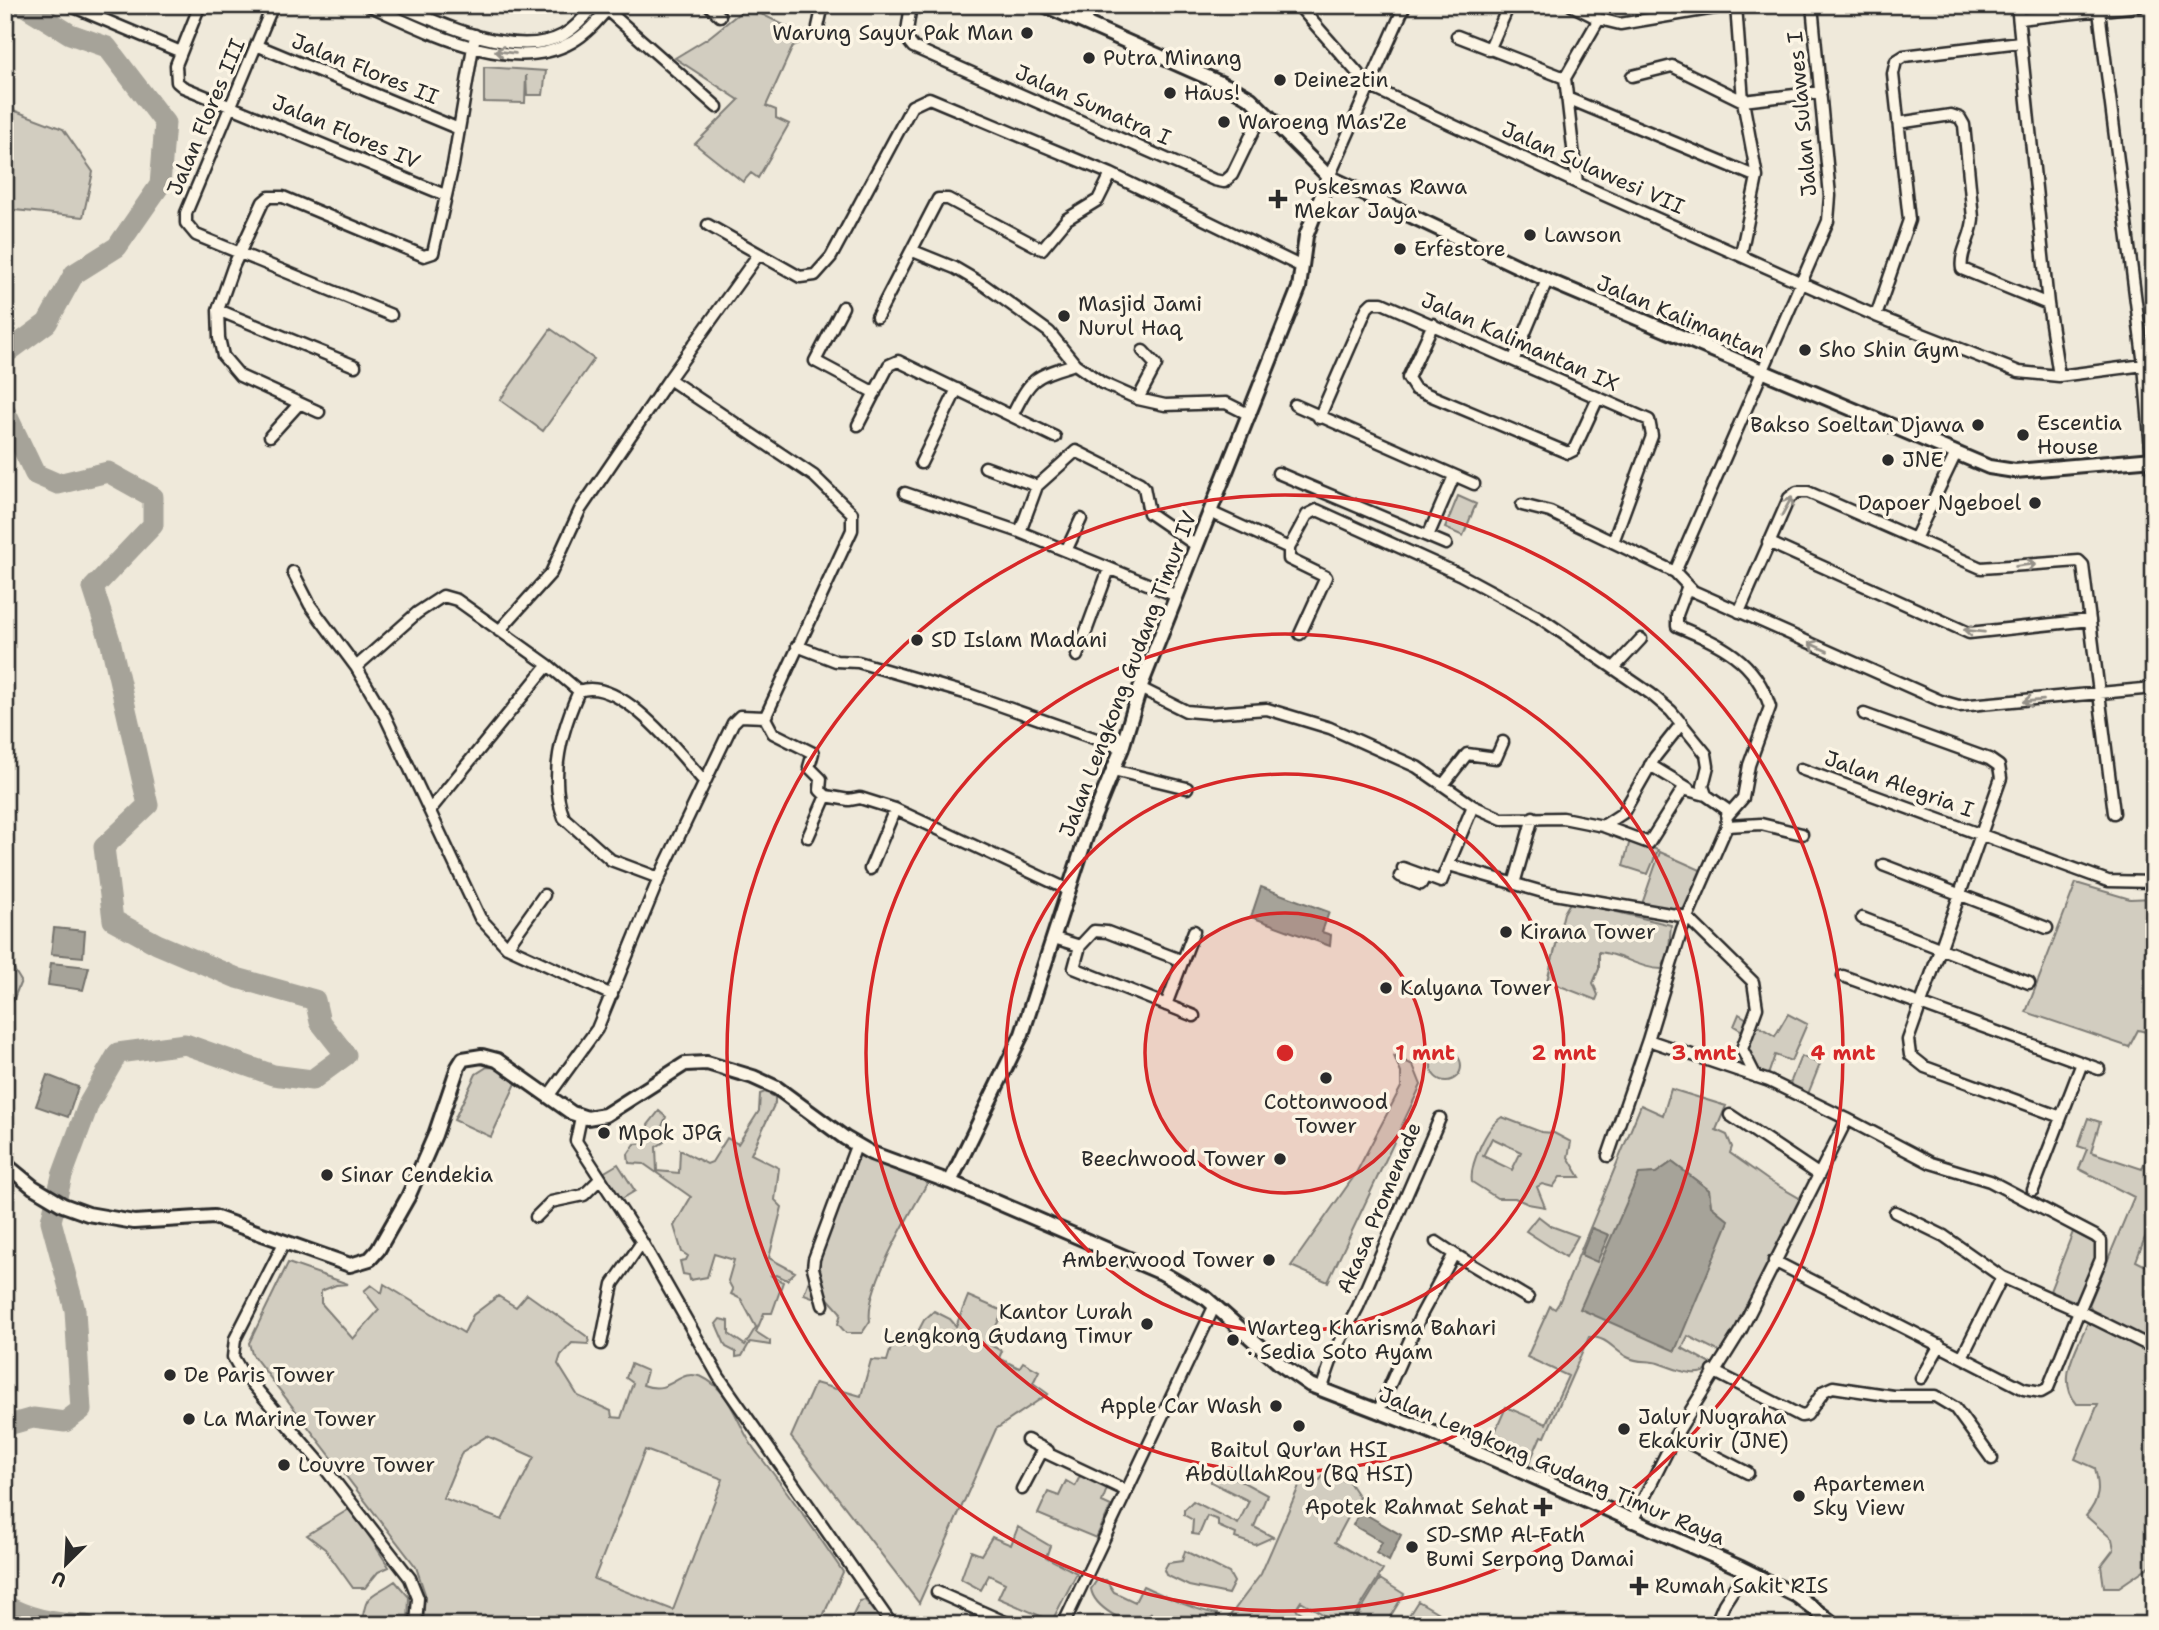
<svg xmlns="http://www.w3.org/2000/svg" width="2159" height="1630" viewBox="0 0 2159 1630" font-family="'Shantell Sans',sans-serif">
<style>
.green{fill:#d2cdc0;stroke:#7e7c76;stroke-width:2;fill-rule:evenodd}
.water{fill:#a6a399;stroke:#75736d;stroke-width:2}
.lines{fill:none;stroke-linecap:round;stroke-linejoin:round}
.stream{stroke:#75736d;stroke-width:3.5}
.river{stroke:#a6a399;stroke-width:21}
.minor-casing{stroke:#2b2b2b;stroke-width:15}
.tertiary-casing{stroke:#2b2b2b;stroke-width:18}
.minor{stroke:#fcf5e5;stroke-width:10}
.tertiary{stroke:#fcf5e5;stroke-width:12}
.oneway{stroke:#949088}
.ring{fill:none;stroke:#d62828;stroke-width:3.5}
.poi-dot{fill:#2b2b2b;stroke:#fcf5e5;stroke-width:2.5}
.labels{text-anchor:middle;stroke-width:7;stroke-linejoin:round;paint-order:stroke}
.poi-label{font-size:21px;fill:#2b2b2b;stroke:#fcf5e5;text-anchor:start}
.street-label{font-size:21px;fill:#2b2b2b;stroke:#fcf5e5}
.centre{fill:#d62828;stroke:#fcf5e5;stroke-width:3.5}
.ring-label{font-size:21px;text-anchor:middle;font-weight:bold;fill:#d62828;stroke:#fcf5e5;stroke-width:7;stroke-linejoin:round;paint-order:stroke}
</style>
<rect width="100%" height="100%" fill="#efe9da"/>
<filter id="ink" filterUnits="userSpaceOnUse"><feTurbulence type="fractalNoise" baseFrequency=".0143" numOctaves="2"/><feDisplacementMap in="SourceGraphic" scale="14" xChannelSelector="R" yChannelSelector="G"/><feConvolveMatrix kernelMatrix="1 2 1 2 8 2 1 2 1" color-interpolation-filters="sRGB"/></filter>
<g filter="url(#ink)">
<path class="green" d="M747,7L810,38L793,46L766,106L776,110V118L789,124L758,178L751,173L743,182L695,144L739,100L675,58L708,38Z
M484,67L546,71L543,95H527L526,75L525,103L484,102Z
M5,107L63,129L93,172L83,217L5,209Z
M551,329L594,359L543,431L500,400Z
M1458,496L1476,504L1463,536L1445,528Z
M1630,840L1658,850L1648,874L1623,866Z
M1660,852L1705,872L1685,912L1642,904Z
M2076,883L2130,899L2154,898V1034L2138,1030L2129,1047L2026,1012Z
M1571,901L1671,925L1669,950L1662,969C1640,969 1622,954 1599,952V969L1593,983L1598,995L1596,1000L1547,981L1564,913Z
M5,955L21,981L5,1020Z
M1739,1014L1775,1036L1788,1014L1807,1024L1791,1061L1775,1055L1767,1078L1738,1068L1749,1035L1734,1026Z
M1431 1066a15 15 0 1 1 30 0a15 15 0 1 1-30 0Z
M1394,1056L1413,1065L1421,1085L1328,1282L1291,1266L1355,1175L1401,1087V1073Z
M1801,1056L1820,1064L1808,1094L1789,1086Z
M487,1067L503,1068L519,1077L491,1137L454,1120L476,1074Z
M1671,1089L1726,1106L1716,1130L1727,1135L1732,1147L1730,1153L1768,1180L1806,1202L1753,1311L1722,1353L1688,1336L1682,1348L1715,1366C1698,1381 1676,1369 1658,1363C1648,1360 1638,1363 1627,1357C1612,1349 1608,1337 1589,1337L1545,1437L1541,1436L1527,1468L1487,1450L1506,1407L1546,1424L1568,1376L1527,1357L1550,1306L1555,1309L1559,1303L1641,1105L1663,1115ZM1672,1162L1709,1190L1711,1206L1729,1221L1647,1174L1656,1173Z
M765,1092L775,1097V1103L751,1154L779,1168L775,1200L782,1207L769,1258L795,1272L787,1280L777,1275L772,1276L783,1282L772,1313H764L756,1332L770,1341V1345L750,1342L742,1356L736,1357V1352L726,1347L716,1324L720,1319L729,1321V1334L745,1345L756,1327L741,1299L731,1294L733,1290L728,1281L734,1260L714,1254L707,1277L690,1280L689,1275L683,1274L680,1261L686,1260L688,1256L682,1252L674,1226L691,1197L644,1164L629,1163L628,1154L635,1144L646,1143L648,1125L659,1111L666,1117L661,1129L664,1142L656,1147L657,1171L679,1173L680,1150L707,1164L712,1162L727,1138L738,1144L759,1111L760,1094Z
M1502,1117L1541,1132L1554,1133L1571,1142L1568,1157L1580,1177H1560L1553,1187L1542,1184L1537,1187L1545,1207L1528,1204L1515,1198H1497L1472,1182C1469,1165 1487,1126 1502,1117ZM1492,1138L1521,1152L1512,1170L1483,1156Z
M2088,1118L2100,1122L2091,1152L2142,1169L2154,1136V1214L2136,1261L2154,1270V1343L2093,1313L2089,1305L2134,1197L2079,1169L2087,1149L2078,1146Z
M856,1154L928,1182C910,1214 865,1287 870,1321L862,1333H846L838,1324L841,1313L825,1295L812,1297L804,1294Z
M618,1164L635,1191L620,1200L603,1173Z
M1538,1216L1551,1226L1578,1236L1566,1257L1526,1231Z
M2073,1232L2098,1245L2099,1252L2079,1303L2050,1291Z
M288,1263L348,1284L336,1285L321,1291V1303L353,1339L379,1310L364,1291L371,1285L382,1293L384,1284L464,1333L473,1315L498,1296L516,1307L527,1294L589,1338L588,1344L572,1343L561,1355L558,1364L578,1396L611,1411L612,1417L621,1418L633,1383L626,1378L631,1364L647,1371L643,1385C673,1396 677,1367 702,1377C733,1391 738,1430 758,1454C788,1492 816,1532 843,1572L819,1625H423L425,1594L416,1567L252,1354L249,1343ZM487,1436L534,1457L502,1520L443,1498L462,1452ZM645,1450L723,1479L673,1610L594,1579Z
M968,1296L1003,1311L988,1344L1002,1351L999,1358L1019,1368L1023,1362L1039,1371L1033,1383L1048,1394L996,1429L919,1603L791,1437L815,1383L861,1396L871,1360L887,1361L893,1341L903,1347L912,1343L924,1320L934,1311L950,1319L956,1326Z
M2088,1322L2154,1354V1563L2119,1587H2104L2101,1566L2114,1549L2112,1539L2086,1516C2100,1499 2100,1489 2095,1468L2075,1459L2098,1404H2077C2055,1379 2078,1347 2088,1322Z
M1082,1472L1108,1486L1102,1502L1111,1506L1096,1538L1038,1514L1048,1492L1059,1496L1066,1481L1075,1486Z
M1216,1472L1232,1476L1267,1495L1254,1527L1273,1537L1255,1545L1235,1538L1236,1534L1218,1526V1520L1207,1516L1199,1535L1192,1534L1193,1520L1184,1515V1510L1193,1501L1238,1524L1249,1501L1211,1482L1210,1474Z
M1324,1475L1349,1482L1359,1497L1335,1542L1383,1570L1349,1625H1341L1301,1601L1296,1609L1305,1615L1300,1625H1223L1261,1574L1303,1477L1319,1481Z
M351,1508L389,1567L378,1572L365,1588H353L325,1549L307,1535Z
M1018,1527L1050,1546L1046,1557L1077,1573L1052,1621L998,1598L1005,1583L989,1575L981,1590L961,1579L971,1551L981,1555L992,1537L1011,1545Z
M1185,1551L1229,1573L1234,1582L1228,1594L1189,1586L1166,1575L1164,1570L1168,1563L1182,1561Z
M1380,1579L1404,1594L1385,1625H1356L1353,1623Z
M1097,1580H1106L1114,1592L1135,1602L1143,1586C1167,1597 1191,1609 1217,1614V1620L1190,1625L1187,1619C1173,1626 1165,1626 1151,1618V1612L1144,1625C1127,1625 1094,1608 1091,1589Z
M395,1581L409,1597L408,1625H362C365,1591 371,1598 395,1581Z
M865,1600L886,1625H848L860,1601Z
M1418,1601L1452,1621L1450,1625L1404,1623Z"/>
<path class="water" d="M1261,887L1329,912L1322,932L1331,935L1330,946L1251,917Z
M54,928L85,931L83,957L51,954Z
M51,963L89,967L83,990L48,985Z
M47,1075L78,1087L68,1117L36,1106Z
M1672,1162L1709,1190L1711,1206L1729,1221L1675,1351L1580,1309L1639,1174L1656,1173Z
M1592,1228L1609,1235L1597,1262L1581,1255Z
M1360,1511L1401,1535L1389,1561L1376,1553L1382,1542L1353,1525Z"/>
<g class="lines">
<path class="stream" d="M5,352H6"/>
<path class="river" d="M5,354L47,323L74,274L117,247L160,185L165,123L107,47L70,34L23,5
M5,411L35,474L58,484L108,472L153,497V525L93,588L111,644L148,805L104,847L113,920L157,944L237,978L315,1000L320,1022L346,1055L312,1080L273,1075L185,1044L118,1053L89,1103L62,1176L51,1221L75,1310L81,1410L65,1422L33,1418L5,1426
M5,1605C29,1620 59,1624 86,1625"/>
<g class="minor-casing">
<path id="minor" d="M69,5L181,52
M200,5L176,65L177,82L183,87L445,195
M273,5L186,213V223L196,235L391,315
M368,5C425,30 511,77 572,42C588,33 599,19 611,5
M397,5C440,24 517,60 563,35C576,28 585,17 594,5
M709,5L720,16
M911,5L906,38L913,47L1214,180L1224,182L1232,175L1263,111
M1298,5L1369,86L1577,183L1876,316L2019,372L2059,376L2144,365
M1571,5L1599,19
M1736,5L1743,101L1757,177L1741,254
M1812,5L1830,196L1828,221L1675,572L1693,591L1941,701L1959,706L2154,688
M2017,5L2048,304L2059,376
M607,10L717,107
M2099,11L2144,365L2154,487
M2019,19L2139,6
M1085,23L1092,5
M818,27L823,5
M1457,36L1565,78
M256,45L459,129
M1489,50L1509,5
M1632,76L1672,66L1743,101L1821,92
M1567,98L1757,177
M1898,123L1951,115L1960,118L1964,125L1973,218C1973,236 1959,252 1962,269L2048,304
M1329,177L1405,5
M1577,183L1565,78L1599,19L1620,24L1733,5
M708,225L800,277L815,275L831,257L912,106L929,98L1111,174L1300,266
M913,251L955,268L984,285L1049,332L1075,364L1102,383L1138,399L1165,405L1226,403L1250,415
M843,307L815,361L875,393
M218,310L355,366
M1876,316L1909,220L1893,74L1896,61L1904,56L2020,42
M877,317L938,199H948L1042,249L1067,219L1098,200L1111,174
M1433,324L1408,378L1415,389L1568,453L1574,450L1598,398
M1514,359L1547,280
M669,379L814,476L852,513V530L765,718L773,733L813,753L809,767L821,779L820,790L826,796
M1138,399L1156,365L1143,351
M1295,405L1474,484
M319,412L240,376L223,356L219,338L218,310L233,267L263,202L269,197H283L424,256L433,253L453,165L475,35
M1012,416C1032,376 1033,377 1075,364
M1319,418L1367,308L1372,303H1382L1649,420L1652,436L1613,542
M858,425L889,365L898,361L1055,437
M270,436L299,404
M921,463L957,389
M985,467L1037,486
M1278,473L1446,544
M905,493L1020,532
M1522,505L1550,512L1675,572
M1210,512L1289,548V559L1326,577L1300,634
M1428,536L1454,476
M1915,539L1956,453
M1768,542L1969,633L2090,620
M1289,548L1307,515L1317,510L1461,575L1539,617L1651,694L1671,711L1706,754L1708,766L1703,786L1706,795
M1066,551L1081,519
M293,572L310,605L356,667L385,716L480,918L507,947L612,995
M1687,588L1677,615V626C1720,644 1755,659 1770,707L1749,765L1743,798L1728,815
M1177,596L1020,532L1037,486L1076,451L1140,483L1144,487L1149,513L1197,546
M1739,612L1789,498L1797,492H1808L1981,568L2079,561L2083,565L2114,813
M499,631L551,573L580,510L669,379L758,255
M797,646L836,661L858,662L968,694L1122,748
M1077,656L1109,569
M548,665L579,691
M356,667L417,613L443,596L457,600L548,665L430,810
M1614,668L1641,639
M1140,688L1186,711L1209,713L1267,709L1330,728L1417,767L1473,806L1441,882L1425,876L1421,884L1400,876
M579,691C562,729 548,777 564,818L611,860L659,878
M579,691C621,676 679,753 703,780
M1864,714L1989,759L1999,766L2001,778L1908,1040L1910,1055L1925,1067L2061,1117
M1650,765L1688,788
M1801,769L2108,881L2154,882
M1113,770L1187,788
M1443,785L1467,754L1496,758L1503,742
M1473,806L1502,819L1563,818L1603,826L1649,843L1683,789L1706,795L1726,809L1727,826L1682,929L1648,1040
M1603,826L1623,813L1655,757L1682,723
M1727,826L1761,824L1802,834
M808,837L826,796L849,800L860,798L895,809L1069,890
M1449,865L1543,892L1687,917L1753,982L1757,1008L1742,1049L1756,1077
M1883,865L2047,928
M1403,868L1425,876
M870,869L895,809
M1514,884L1533,817
M1862,918L2029,983
M1054,938L1080,946
M507,947L544,895
M1183,961L1107,932L1094,931L1080,946L1074,968L1194,1016
M1843,976L2099,1069
M1166,1005L1194,931
M549,1095L597,1029L659,878L733,723L740,716L765,717
M1730,1115L1818,1174
M581,1117L576,1141L642,1242L719,1377L892,1625
M1608,1156L1648,1040L1769,1081L1847,1119
M2033,1190L2082,1063
M536,1217L551,1202L584,1195L600,1179
M1436,1242L1454,1254
M284,1243L235,1339L233,1357L241,1371L323,1466L410,1578L418,1598L416,1625
M1774,1261L2024,1389L2041,1392L2048,1388L2079,1311L2002,1277L1944,1236L1895,1212
M823,1305L813,1268L814,1259L856,1146
M601,1344L613,1284L642,1242
M1962,1357L2002,1277
M1713,1371L1801,1416L1807,1415L1824,1391L1833,1387L1893,1396H1935L1955,1408L1992,1459
M1921,1378L1940,1345
M1321,1390L1335,1350L1358,1307L1440,1118
M1378,1412L1420,1317L1454,1254L1528,1298
M1675,1436L1748,1473
M1027,1440L1048,1451
M1022,1489L1042,1451L1127,1491
M1632,1522L1675,1436L1741,1330L1847,1119L1931,1163L1990,1181L2095,1236L2101,1241V1259L2079,1311L2154,1348
M937,1592L1012,1625
M1063,1625L1215,1305
M1715,1625L1724,1604L1746,1570"/>
</g>
<g class="tertiary-casing">
<path id="tertiary" d="M1044,5L1234,89L1251,99L1329,177L1547,280L1989,467L2015,471L2154,459
M5,1164L33,1187L63,1205L88,1214L134,1222L214,1217L350,1265L370,1259L378,1250L408,1197L435,1135L458,1067L463,1059L482,1056L497,1060L572,1113L587,1118L605,1115L685,1064L707,1063L753,1077L777,1088L845,1138L871,1153L950,1182L1162,1273L1207,1299L1280,1364L1310,1385L1427,1430L1741,1568L1797,1596L1835,1625
M950,1182L1022,1034L1087,834L1122,748L1140,688L1299,288L1306,236L1329,177"/>
</g>
<use href="#minor" class="minor"/>
<use href="#tertiary" class="tertiary"/>
</g>
<defs><path id="oneway-shaft" d="M-6 0H5M1.5-3L5.5 0L1.5 3" fill="none" stroke-width="1.6" stroke-linecap="round" stroke-linejoin="round" transform="scale(1.75)"/></defs>
<g class="oneway">
<use href="#oneway-shaft" transform="translate(505 52) rotate(-172)"/>
<use href="#oneway-shaft" transform="translate(1787 506) rotate(-61)"/>
<use href="#oneway-shaft" transform="translate(2026 565) rotate(-7)"/>
<use href="#oneway-shaft" transform="translate(1974 631) rotate(-174)"/>
<use href="#oneway-shaft" transform="translate(1818 647) rotate(-156)"/>
<use href="#oneway-shaft" transform="translate(2033 701) rotate(175)"/>
</g>
</g>
<circle cx="1285" cy="1053" r="140" fill="#d62828" fill-opacity=".12"/>
<g class="ring">
<circle cx="1285" cy="1053" r="140"/>
<circle cx="1285" cy="1053" r="279"/>
<circle cx="1285" cy="1053" r="419"/>
<circle cx="1285" cy="1053" r="558"/>
</g>
<g class="poi-dot">
<circle cx="1027" cy="33" r="7"/>
<circle cx="1089" cy="58" r="7"/>
<circle cx="1280" cy="80" r="7"/>
<circle cx="1170" cy="93" r="7"/>
<circle cx="1224" cy="122" r="7"/>
<path d="M1274.5 188.5h7v7h7v7h-7v7h-7v-7h-7v-7h7z"/>
<circle cx="1530" cy="235" r="7"/>
<circle cx="1400" cy="249" r="7"/>
<circle cx="1064" cy="316" r="7"/>
<circle cx="1805" cy="350" r="7"/>
<circle cx="1978" cy="425" r="7"/>
<circle cx="2023" cy="435" r="7"/>
<circle cx="1888" cy="460" r="7"/>
<circle cx="2035" cy="503" r="7"/>
<circle cx="917" cy="640" r="7"/>
<circle cx="1506" cy="932" r="7"/>
<circle cx="1386" cy="988" r="7"/>
<circle cx="1326" cy="1078" r="7"/>
<circle cx="604" cy="1133" r="7"/>
<circle cx="1280" cy="1159" r="7"/>
<circle cx="327" cy="1175" r="7"/>
<circle cx="1269" cy="1260" r="7"/>
<circle cx="1147" cy="1324" r="7"/>
<circle cx="1233" cy="1340" r="7"/>
<circle cx="170" cy="1375" r="7"/>
<circle cx="1276" cy="1406" r="7"/>
<circle cx="189" cy="1419" r="7"/>
<circle cx="1299" cy="1426" r="7"/>
<circle cx="1624" cy="1429" r="7"/>
<circle cx="284" cy="1465" r="7"/>
<circle cx="1799" cy="1496" r="7"/>
<path d="M1539.5 1496.5h7v7h7v7h-7v7h-7v-7h-7v-7h7z"/>
<circle cx="1412" cy="1547" r="7"/>
<path d="M1635.5 1575.5h7v7h7v7h-7v7h-7v-7h-7v-7h7z"/>
</g>
<g class="labels">
<g class="poi-label">
<text x="1013" y="40" text-anchor="end">Warung Sayur Pak Man</text>
<text x="1103" y="65">Putra Minang</text>
<text x="1294" y="87">Deineztin</text>
<text x="1184" y="100">Haus!</text>
<text x="1238" y="129">Waroeng Mas'Ze</text>
<text x="1294" y="194">Puskesmas Rawa<tspan x="1294" dy="24">Mekar Jaya</tspan></text>
<text x="1544" y="242">Lawson</text>
<text x="1414" y="256">Erfestore</text>
<text x="1078" y="311">Masjid Jami<tspan x="1078" dy="24">Nurul Haq</tspan></text>
<text x="1819" y="357">Sho Shin Gym</text>
<text x="2037" y="430">Escentia<tspan x="2037" dy="24">House</tspan></text>
<text x="1964" y="432" text-anchor="end">Bakso Soeltan Djawa</text>
<text x="1902" y="467">JNE</text>
<text x="2021" y="510" text-anchor="end">Dapoer Ngeboel</text>
<text x="931" y="647">SD Islam Madani</text>
<text x="1520" y="939">Kirana Tower</text>
<text x="1400" y="995">Kalyana Tower</text>
<text x="1326" y="1109" text-anchor="middle">Cottonwood<tspan x="1326" dy="24">Tower</tspan></text>
<text x="618" y="1140">Mpok JPG</text>
<text x="1266" y="1166" text-anchor="end">Beechwood Tower</text>
<text x="341" y="1182">Sinar Cendekia</text>
<text x="1255" y="1267" text-anchor="end">Amberwood Tower</text>
<text x="1133" y="1319" text-anchor="end">Kantor Lurah<tspan x="1133" dy="24">Lengkong Gudang Timur</tspan></text>
<text x="1247" y="1335">Warteg Kharisma Bahari<tspan x="1247" dy="24">· Sedia Soto Ayam</tspan></text>
<text x="184" y="1382">De Paris Tower</text>
<text x="1262" y="1413" text-anchor="end">Apple Car Wash</text>
<text x="1638" y="1424">Jalur Nugraha<tspan x="1638" dy="24">Ekakurir (JNE)</tspan></text>
<text x="203" y="1426">La Marine Tower</text>
<text x="1299" y="1457" text-anchor="middle">Baitul Qur'an HSI<tspan x="1299" dy="24">AbdullahRoy (BQ HSI)</tspan></text>
<text x="298" y="1472">Louvre Tower</text>
<text x="1813" y="1491">Apartemen<tspan x="1813" dy="24">Sky View</tspan></text>
<text x="1529" y="1514" text-anchor="end">Apotek Rahmat Sehat</text>
<text x="1426" y="1542">SD-SMP Al-Fath<tspan x="1426" dy="24">Bumi Serpong Damai</tspan></text>
<text x="1655" y="1593">Rumah Sakit RIS</text>
</g>
<g class="street-label">
<text transform="translate(365 69) rotate(22)" y="7">Jalan Flores II</text>
<text transform="translate(1093 105) rotate(24)" y="7">Jalan Sumatra I</text>
<text transform="translate(1802 114) rotate(-95)" y="7">Jalan Sulawes I</text>
<text transform="translate(206 117) rotate(-67)" y="7">Jalan Flores III</text>
<text transform="translate(346 132) rotate(23)" y="7">Jalan Flores IV</text>
<text transform="translate(1593 168) rotate(24)" y="7">Jalan Sulawesi VII</text>
<text transform="translate(1681 317) rotate(23)" y="7">Jalan Kalimantan</text>
<text transform="translate(1520 342) rotate(24)" y="7">Jalan Kalimantan IX</text>
<text transform="translate(1128 674) rotate(-69)" y="7">Jalan Lengkong Gudang Timur IV</text>
<text transform="translate(1899 784) rotate(20)" y="7">Jalan Alegria I</text>
<text transform="translate(1379 1208) rotate(-67)" y="7">Akasa Promenade</text>
<text transform="translate(1552 1466) rotate(23)" y="7">Jalan Lengkong Gudang Timur Raya</text>
</g>
</g>
<circle cx="1285" cy="1053" r="10" class="centre"/>
<g class="ring-label">
<text x="1425" y="1060">1 mnt</text>
<text x="1564" y="1060">2 mnt</text>
<text x="1704" y="1060">3 mnt</text>
<text x="1843" y="1060">4 mnt</text>
</g>
<rect width="2159" height="1630" fill="none" stroke="#fcf5e5" stroke-width="28"/>
<rect x="14" y="14" width="2131" height="1602" fill="none" stroke="#2b2b2b" stroke-width="2.5" filter="url(#ink)"/>
<g transform="translate(66 1564) rotate(204)" stroke="#fcf5e5" stroke-width="5" paint-order="stroke">
<path d="M0-5L12 26L0 18L-12 26Z" fill="#2b2b2b"/>
<text y="-10" font-size="19" font-weight="bold" text-anchor="middle" fill="#2b2b2b">U</text>
</g>
</svg>
